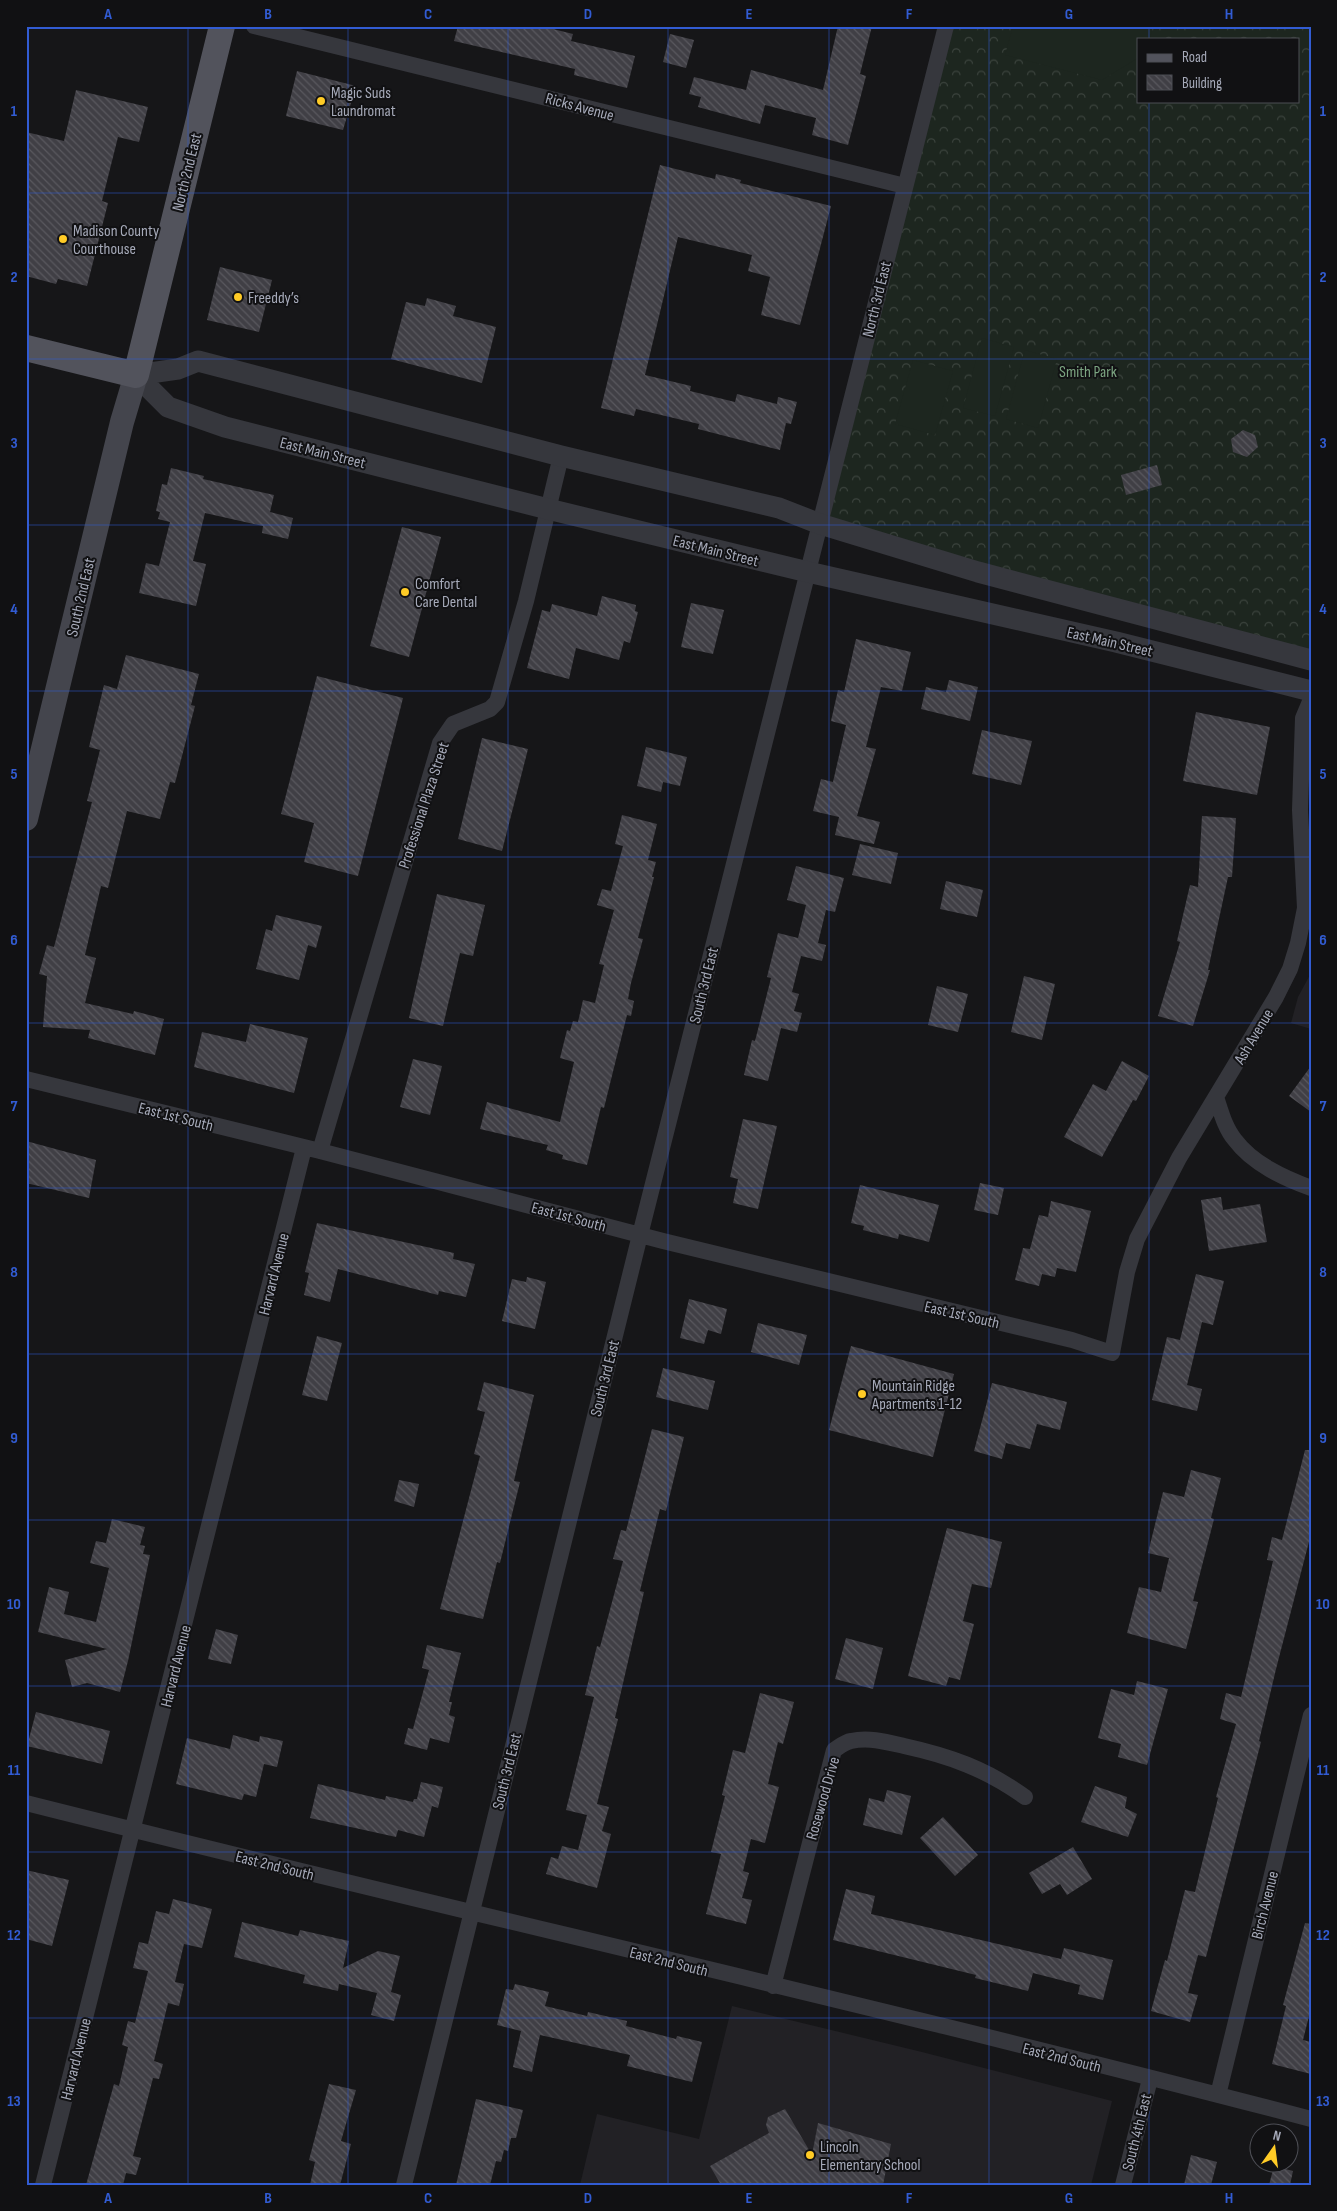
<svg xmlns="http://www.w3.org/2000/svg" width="1337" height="2211" viewBox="0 0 1337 2211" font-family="'Sofia Sans Condensed',sans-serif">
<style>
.built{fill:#222125}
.forest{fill:url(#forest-crowns);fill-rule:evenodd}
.pitch{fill:#1d261f}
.building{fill:url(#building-back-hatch)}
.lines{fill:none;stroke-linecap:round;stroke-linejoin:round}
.minor{stroke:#36373d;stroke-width:16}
.tertiary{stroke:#36373d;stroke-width:21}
.secondary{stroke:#44454d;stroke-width:24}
.primary{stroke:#52535c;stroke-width:26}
.grid{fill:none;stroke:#325cd3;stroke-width:1;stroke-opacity:0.55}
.poi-dot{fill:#ffcb26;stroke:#111113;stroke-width:2}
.labels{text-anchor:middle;stroke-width:4;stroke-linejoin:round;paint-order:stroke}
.poi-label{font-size:16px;fill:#a6aab9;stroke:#111113;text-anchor:start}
.street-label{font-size:16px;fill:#a6aab9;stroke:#111113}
.park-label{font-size:16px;fill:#7ca582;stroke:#111113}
.neatline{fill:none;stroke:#325cd3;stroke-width:2}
.grid-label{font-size:16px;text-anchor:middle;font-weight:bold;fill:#325cd3}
</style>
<defs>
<pattern id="forest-crowns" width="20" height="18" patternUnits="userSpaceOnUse" patternTransform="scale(1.25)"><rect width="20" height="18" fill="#1d261f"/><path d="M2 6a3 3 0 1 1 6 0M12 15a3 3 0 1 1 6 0" fill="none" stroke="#3b433d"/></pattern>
<pattern id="building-back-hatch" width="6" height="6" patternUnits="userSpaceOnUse" patternTransform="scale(1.25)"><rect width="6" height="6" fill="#403f45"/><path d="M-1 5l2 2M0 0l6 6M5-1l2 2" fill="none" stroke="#59585e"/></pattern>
</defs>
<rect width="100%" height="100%" fill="#161618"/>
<path class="built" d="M1311,973V1029L1291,1023L1298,997Z
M732,2006L922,2052L1112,2101L1091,2185H580L597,2114L699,2139Z"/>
<path class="forest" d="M946,26H1311V655L820,524ZM1138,39H1298V101H1138Z"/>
<path class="pitch" d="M1013,26H1153L1150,39H1138V58L1102,80L1005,55Z
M982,338L1014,347L995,416L963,408Z
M1025,350L1057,359L1038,428L1006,419Z
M913,360L953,371L935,435L895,424Z"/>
<path class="building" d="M458,26H541L573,34L571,41L635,56L627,88L574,75L575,69L454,41Z
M838,26H872L860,74L866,76L848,145L812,135L816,118L765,105L760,124L698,107L701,97L689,94L694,77L746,90L751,70L823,90Z
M670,34L694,40L686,68L663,62Z
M297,71L356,86L343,130L286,116Z
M76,90L148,107L139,142L118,137L102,201L108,203L87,286L58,279L56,284L26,276V132L64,141Z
M660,165L715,179L716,174L741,180L740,183L831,206L800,325L761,315L770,277L748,271L752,255L678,237L645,375L691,386L690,391L735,402L737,394L777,404L778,397L797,402L791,424L786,423L780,450L698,429L699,424L636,409L634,416L601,408Z
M220,267L272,280L259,332L207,320Z
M427,298L456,306L453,316L496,327L482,383L391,359L406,302L425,306Z
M1243,430L1255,435L1258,447L1247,457L1233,452L1231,439Z
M1157,465L1162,485L1126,495L1121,475Z
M171,468L204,476L203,479L274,495L270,512L293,518L288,539L262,533L263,526L205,513L193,561L206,564L196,606L139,593L146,563L159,566L170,522L158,519L160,512L156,511L162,484L167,485Z
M402,527L441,537L409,657L370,646Z
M602,596L636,605L635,611L638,612L630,643L624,641L619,660L576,648L569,679L527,668L542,610L550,612L552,604L597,616Z
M691,603L724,610L713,654L681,647Z
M856,639L911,652L902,691L881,687L866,747L876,749L857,816L880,822L874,844L835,835L839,817L813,811L821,779L833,782L846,725L831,721L838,690L844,692Z
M126,655L199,674L191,705L195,706L175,783L170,782L160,819L127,811L108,888L101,886L85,955L96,958L85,1003L133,1014L134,1011L164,1019L155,1055L88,1038L90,1030L43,1027L47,976L39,974L47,945L54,947L92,802L87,801L100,750L89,747L104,685L117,689Z
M317,676L403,698L358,876L304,862L314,823L281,814Z
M949,680L978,687L970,721L921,709L926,687L946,692Z
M1196,712L1270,727L1257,795L1183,781Z
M982,730L1032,741L1021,785L972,774Z
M482,738L528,749L502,851L458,839Z
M646,747L687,757L680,786L663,782L661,792L637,786Z
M622,815L657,824L648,860L656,862L652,877H654L638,938L643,939L631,983L628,999L634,1001L631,1016L627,1015L604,1108L601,1107L587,1165L562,1159L563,1155L546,1150L548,1145L480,1129L487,1102L560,1122L574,1062L560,1058L567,1030L570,1031L573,1021L578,1022L583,1000L595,1003L604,965L599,964L614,910L597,905L602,889L611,891L623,846L615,844Z
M1202,816L1236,818L1232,877H1228L1208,970H1210L1193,1026L1158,1016L1180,942L1177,941L1190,885L1198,887Z
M860,844L898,853L891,884L852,875Z
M796,866L844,878L835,912L826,910L818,943L826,945L822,961L801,956L792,992L799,994L794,1011L802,1013L797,1032L781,1028L768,1081L744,1075L752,1040L755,1041L771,978L767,977L778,933L798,938L806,905L787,900Z
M946,881L983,890L977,917L940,909Z
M437,894L485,905L473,956L460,953L443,1026L409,1018Z
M276,915L322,926L316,948L308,945L299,980L256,969L266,929L272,931Z
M1024,976L1055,984L1042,1040L1011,1032Z
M937,986L968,994L958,1032L928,1025Z
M250,1024L308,1038L294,1093L194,1067L202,1032L246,1042Z
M413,1059L442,1066L430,1115L400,1107Z
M1122,1061L1149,1076L1136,1101L1133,1100L1102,1157L1064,1137L1093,1084L1106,1091Z
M1311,1066V1112L1289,1096Z
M743,1119L777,1126L758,1209L733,1203L738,1179L730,1177Z
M26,1141L96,1160L89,1198L26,1183Z
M980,1183L1004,1188L998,1215L974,1210Z
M860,1185L939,1205L929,1242L899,1234L898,1239L863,1230L864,1226L851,1223Z
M1221,1197L1223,1210L1260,1204L1267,1242L1209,1251L1201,1200Z
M1051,1201L1091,1211L1076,1272L1057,1268L1055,1277L1042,1274L1039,1286L1015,1280L1023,1248L1030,1249L1039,1215L1048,1217Z
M317,1223L454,1253L453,1259L475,1264L466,1297L439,1291L438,1295L338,1269L330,1302L304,1295L309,1273L305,1272Z
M1196,1274L1224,1281L1213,1325L1202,1322L1187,1385L1202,1389L1197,1411L1152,1400L1167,1337L1180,1340Z
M527,1277L546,1282L535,1329L502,1321L512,1279L526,1282Z
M689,1299L727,1309L721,1334L708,1330L704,1344L680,1338Z
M758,1323L807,1335L799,1365L751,1352Z
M317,1336L342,1343L327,1401L302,1395Z
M851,1346L954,1374L933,1457L829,1430Z
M663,1368L715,1381L708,1410L656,1397Z
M484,1382L534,1395L514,1481L520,1482L500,1563L497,1562L483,1619L440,1609L480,1456L474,1454L485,1412L477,1410Z
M992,1383L1067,1402L1060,1430L1037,1424L1030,1449L1006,1443L1002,1459L974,1451Z
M652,1429L684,1437L666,1511L660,1509L640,1591L644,1592L615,1718L618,1719L597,1804L609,1807L602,1831L611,1834L597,1888L546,1874L551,1857L558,1859L562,1846L578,1850L587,1815L566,1810L594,1697L585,1695L597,1646L600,1647L623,1561L613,1559L621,1530L626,1531Z
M1305,1450H1311V1534L1276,1669L1259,1741L1261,1742L1206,1957L1198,1955L1188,1993L1198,1995L1190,2022L1151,2011L1165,1960L1167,1961L1185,1890L1195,1892L1218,1798L1216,1797L1236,1724L1220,1719L1226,1693L1241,1697L1273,1561L1267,1560L1272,1537L1282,1540Z
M1191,1470L1221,1478L1211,1518L1214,1519L1193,1601L1198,1602L1186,1649L1127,1633L1139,1587L1161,1592L1169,1558L1148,1553L1163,1492L1184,1497Z
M399,1480L419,1484L414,1507L394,1501Z
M112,1519L145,1527L140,1545L145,1546L143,1554L150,1555L128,1661L120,1692L87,1683L72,1687L65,1660L107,1649L38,1632L49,1587L69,1592L64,1614L96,1622L109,1568L90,1563L96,1541L106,1543Z
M947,1528L1002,1542L991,1588L972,1584L963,1621L974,1624L960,1680L949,1677L946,1686L908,1676Z
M216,1629L238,1635L231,1664L208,1659Z
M846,1638L883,1648L873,1689L835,1679Z
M427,1645L461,1653L449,1702H452L449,1715L455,1717L449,1743L430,1738L427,1750L404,1744L408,1728L413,1729L429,1670L422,1668Z
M1137,1681L1168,1689L1147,1765L1118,1757L1121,1744L1098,1738L1111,1689L1134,1695Z
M760,1693L794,1702L783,1744L778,1742L768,1784L779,1787L765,1843L751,1839L743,1871L749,1873L742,1898L752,1900L746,1924L706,1914L721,1854L711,1852L725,1796L722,1795L733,1750L745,1753Z
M36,1712L110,1731L102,1764L27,1746Z
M233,1735L259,1742L260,1736L283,1741L277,1767L264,1764L256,1797L244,1794L242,1800L176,1784L187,1738L230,1749Z
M421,1782L443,1787L438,1808L432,1806L424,1837L398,1830L396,1837L310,1818L318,1784L385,1800L386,1796L413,1802L414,1799H417Z
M1095,1786L1127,1797L1125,1808L1137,1814L1128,1837L1081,1822Z
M887,1790L911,1796L902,1835L863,1825L869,1798L884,1802Z
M943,1817L978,1855L955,1876L920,1838Z
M1073,1847L1092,1879L1067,1895L1060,1884L1042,1894L1029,1873Z
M26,1870L69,1880L52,1946L26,1939Z
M846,1889L875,1896L871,1914L1061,1959L1064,1948L1113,1960L1103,2000L1078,1994L1080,1985L1033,1973L1028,1991L975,1978L976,1975L833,1940Z
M173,1899L212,1909L202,1948L184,1944L175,1982L184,1984L179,2006L168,2003L154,2061L163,2064L159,2079L153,2078L133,2156L141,2158L136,2175L126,2173L123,2185H86L114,2084L119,2086L128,2047L122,2045L128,2021L135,2023L148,1971L133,1968L139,1942L148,1944L156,1911L169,1914Z
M242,1922L298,1936L300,1930L349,1941L343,1968L378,1951L400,1956L391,1992L401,1995L394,2021L371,2015L377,1993L339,1984L338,1991L303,1983L305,1975L234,1957Z
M1305,1923L1311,1924V2008L1303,2040L1311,2042V2074L1272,2064L1286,2006L1283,2005Z
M515,1984L549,1992L545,2006L587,2016L588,2012L627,2021L626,2026L676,2039L677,2036L702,2042L692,2082L627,2066L630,2055L540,2035L532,2072L513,2067L521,2031L497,2025L506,1989L513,1990Z
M329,2084L356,2090L341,2141L351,2144L340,2185H310L315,2162L309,2160Z
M476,2099L523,2110L516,2138H511L508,2151L504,2150L501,2162L496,2161L490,2185H456Z
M785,2109L812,2155L818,2123L891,2144L883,2185H721L710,2166L769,2133L766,2125L768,2117Z
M1191,2155L1217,2162L1211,2185H1184Z
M1274,2166L1293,2171L1290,2185H1269Z"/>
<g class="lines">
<path class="minor" d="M254,26L905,186
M26,1079L320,1151L663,1241L1072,1340L1112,1353L1127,1272L1137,1239L1179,1158L1276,997L1290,969L1298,943L1305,908L1300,810L1303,718L1311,699
M1216,1097C1221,1112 1225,1128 1235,1140C1253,1164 1284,1178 1311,1188
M320,1151L440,743L453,724L490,709L497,702L526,601L561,456
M26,1803C454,1911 884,2007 1311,2119
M773,1986L834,1750C839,1747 845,1742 851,1741C869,1737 887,1742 904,1746C950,1756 986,1769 1025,1797
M1218,2095L1311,1715
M43,2185L304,1148
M404,2185L640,1235L946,26
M1123,2185L1150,2079"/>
<path class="tertiary" d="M136,375L168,407L225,427L548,509L808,572L1116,642L1311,691
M136,375L178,369L198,361L561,456L779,508L820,524L978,572L1311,660"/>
<path class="secondary" d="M26,819L122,422L136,375"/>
<path class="primary" d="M26,348L136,375L222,26"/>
</g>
<path class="grid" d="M188,26V2185M348,26V2185M508,26V2185M668,26V2185M829,26V2185M989,26V2185M1149,26V39M1149,101V2185M26,193H1311M26,359H1311M26,525H1311M26,691H1311M26,857H1311M26,1023H1311M26,1188H1311M26,1354H1311M26,1520H1311M26,1686H1311M26,1852H1311M26,2018H1311"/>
<g class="poi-dot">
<circle cx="321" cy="101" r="5"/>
<circle cx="63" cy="239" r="5"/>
<circle cx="238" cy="297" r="5"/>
<circle cx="405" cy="592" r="5"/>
<circle cx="862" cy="1394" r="5"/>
<circle cx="810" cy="2155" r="5"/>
</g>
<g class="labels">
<g class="poi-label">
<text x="331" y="98">Magic Suds<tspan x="331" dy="18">Laundromat</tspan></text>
<text x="73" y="236">Madison County<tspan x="73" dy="18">Courthouse</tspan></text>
<text x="248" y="303">Freeddy’s</text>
<text x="415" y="589">Comfort<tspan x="415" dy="18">Care Dental</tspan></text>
<text x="872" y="1391">Mountain Ridge<tspan x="872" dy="18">Apartments 1-12</tspan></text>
<text x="820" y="2152">Lincoln<tspan x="820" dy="18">Elementary School</tspan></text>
</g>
<g class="street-label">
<text transform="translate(580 106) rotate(15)" y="6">Ricks Avenue</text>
<text transform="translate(186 172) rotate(-76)" y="6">North 2nd East</text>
<text transform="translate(876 299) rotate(-76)" y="6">North 3rd East</text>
<text transform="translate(323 452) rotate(14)" y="6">East Main Street</text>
<text transform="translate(716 550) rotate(14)" y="6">East Main Street</text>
<text transform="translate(80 597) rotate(-77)" y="6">South 2nd East</text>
<text transform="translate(1110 641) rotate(13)" y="6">East Main Street</text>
<text transform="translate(423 805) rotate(-72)" y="6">Professional Plaza Street</text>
<text transform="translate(703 985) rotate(-76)" y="6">South 3rd East</text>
<text transform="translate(1253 1036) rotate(-59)" y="6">Ash Avenue</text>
<text transform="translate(176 1116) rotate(14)" y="6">East 1st South</text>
<text transform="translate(569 1216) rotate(15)" y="6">East 1st South</text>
<text transform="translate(273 1274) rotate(-76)" y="6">Harvard Avenue</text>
<text transform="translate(962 1314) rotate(13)" y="6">East 1st South</text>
<text transform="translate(604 1378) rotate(-76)" y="6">South 3rd East</text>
<text transform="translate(175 1666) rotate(-76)" y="6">Harvard Avenue</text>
<text transform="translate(506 1771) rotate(-76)" y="6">South 3rd East</text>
<text transform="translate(822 1798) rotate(-74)" y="6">Rosewood Drive</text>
<text transform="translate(275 1865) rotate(14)" y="6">East 2nd South</text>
<text transform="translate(1264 1905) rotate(-76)" y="6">Birch Avenue</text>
<text transform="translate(669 1961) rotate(14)" y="6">East 2nd South</text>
<text transform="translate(1062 2057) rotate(14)" y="6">East 2nd South</text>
<text transform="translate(75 2059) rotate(-76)" y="6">Harvard Avenue</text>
<text transform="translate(1136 2132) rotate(-76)" y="6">South 4th East</text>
</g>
<g class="park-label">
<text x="1088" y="377">Smith Park</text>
</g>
</g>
<rect width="1337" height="2211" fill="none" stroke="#111113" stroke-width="55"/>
<rect x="1137" y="38" width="162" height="65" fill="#111113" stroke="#4d4e55"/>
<rect x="1147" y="54" width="25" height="8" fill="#52535c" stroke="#4d4e55"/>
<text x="1182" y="62" font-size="15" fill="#a6aab9">Road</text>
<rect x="1147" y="75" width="25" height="15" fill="url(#building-back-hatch)" stroke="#4d4e55"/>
<text x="1182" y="88" font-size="15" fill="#a6aab9">Building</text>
<g transform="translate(1274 2148) rotate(14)"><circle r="24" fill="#111113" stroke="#4d4e55"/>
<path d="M0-4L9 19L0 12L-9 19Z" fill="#ffcb26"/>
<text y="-8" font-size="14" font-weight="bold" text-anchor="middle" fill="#a6aab9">N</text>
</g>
<rect x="28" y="28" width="1282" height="2156" class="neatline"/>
<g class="grid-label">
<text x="108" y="19">A</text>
<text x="268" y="19">B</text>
<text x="428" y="19">C</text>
<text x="588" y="19">D</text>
<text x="749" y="19">E</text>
<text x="909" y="19">F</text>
<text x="1069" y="19">G</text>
<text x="1229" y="19">H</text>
<text x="14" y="116">1</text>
<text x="1323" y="116">1</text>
<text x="14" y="282">2</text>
<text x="1323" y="282">2</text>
<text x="14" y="448">3</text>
<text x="1323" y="448">3</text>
<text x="14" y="614">4</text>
<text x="1323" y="614">4</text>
<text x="14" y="779">5</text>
<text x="1323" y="779">5</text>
<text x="14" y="945">6</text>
<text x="1323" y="945">6</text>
<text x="14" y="1111">7</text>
<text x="1323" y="1111">7</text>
<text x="14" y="1277">8</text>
<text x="1323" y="1277">8</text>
<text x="14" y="1443">9</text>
<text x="1323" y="1443">9</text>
<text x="14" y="1609">10</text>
<text x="1323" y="1609">10</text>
<text x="14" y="1775">11</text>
<text x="1323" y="1775">11</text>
<text x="14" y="1940">12</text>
<text x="1323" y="1940">12</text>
<text x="14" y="2106">13</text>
<text x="1323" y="2106">13</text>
<text x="108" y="2203">A</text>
<text x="268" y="2203">B</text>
<text x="428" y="2203">C</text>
<text x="588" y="2203">D</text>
<text x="749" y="2203">E</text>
<text x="909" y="2203">F</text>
<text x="1069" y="2203">G</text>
<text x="1229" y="2203">H</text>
</g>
</svg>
